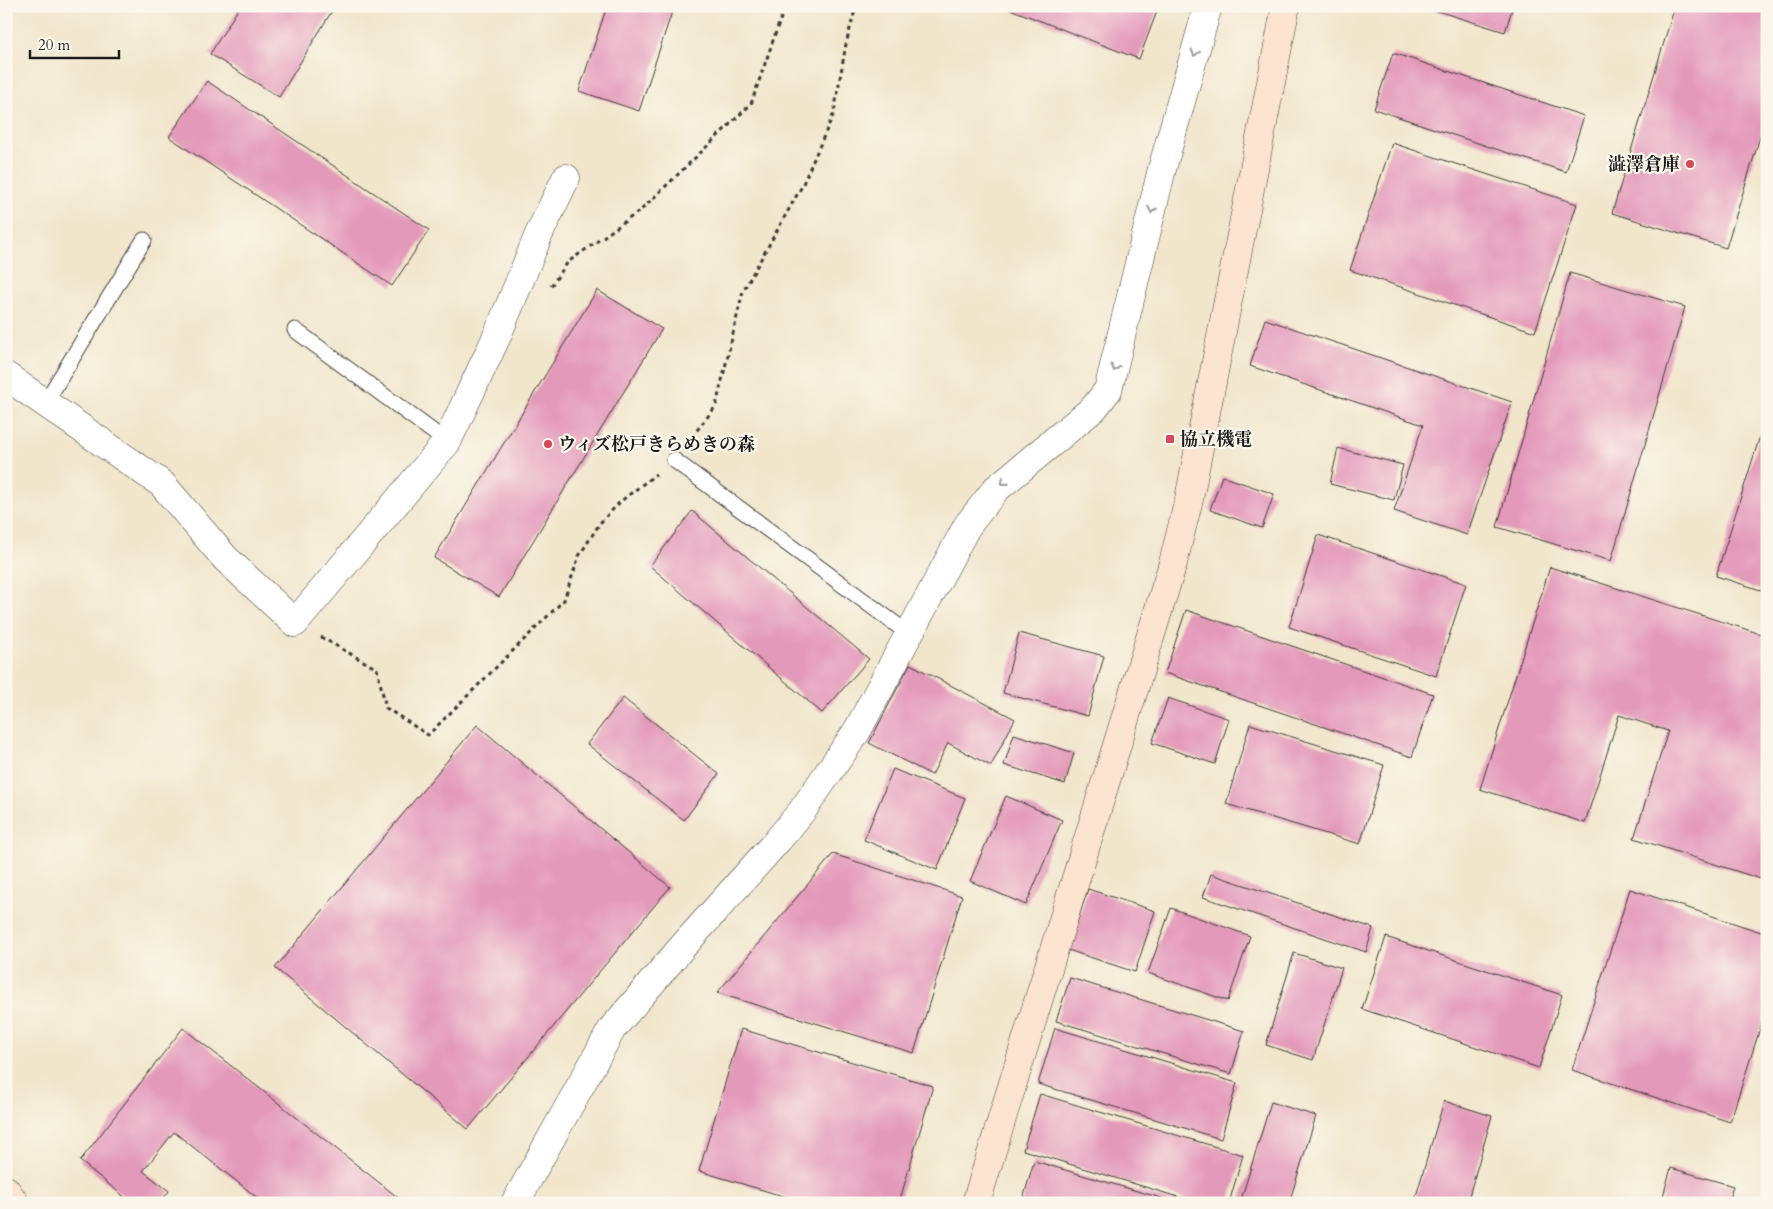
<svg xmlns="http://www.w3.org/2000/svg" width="1773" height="1209" viewBox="0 0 1773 1209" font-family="Cardo,'Noto Serif JP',serif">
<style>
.building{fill:#e399b9}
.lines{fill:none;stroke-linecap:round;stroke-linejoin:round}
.lane-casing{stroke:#3c3a36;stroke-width:17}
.street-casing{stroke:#3c3a36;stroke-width:29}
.secondary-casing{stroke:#3c3a36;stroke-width:29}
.path{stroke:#3c3a36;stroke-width:3;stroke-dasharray:4 4;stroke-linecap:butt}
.lane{stroke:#fff;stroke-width:15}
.street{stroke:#fff;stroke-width:28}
.secondary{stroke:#fde4d1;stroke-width:28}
.oneway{stroke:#999}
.poi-dot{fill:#d1495b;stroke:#fbf7ec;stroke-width:2}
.labels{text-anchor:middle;stroke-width:4.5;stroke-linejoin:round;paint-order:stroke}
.poi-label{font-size:18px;font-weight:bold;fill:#1c1c1c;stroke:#fbf7ec;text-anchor:start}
</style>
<rect width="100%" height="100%" fill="#fbf7ec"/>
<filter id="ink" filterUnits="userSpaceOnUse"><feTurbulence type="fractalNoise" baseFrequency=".02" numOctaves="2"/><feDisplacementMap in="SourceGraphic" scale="10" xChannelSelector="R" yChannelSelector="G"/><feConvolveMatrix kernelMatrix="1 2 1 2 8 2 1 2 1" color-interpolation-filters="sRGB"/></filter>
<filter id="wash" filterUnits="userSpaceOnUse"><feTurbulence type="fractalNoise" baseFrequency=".0096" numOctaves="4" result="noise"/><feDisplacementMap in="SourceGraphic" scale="20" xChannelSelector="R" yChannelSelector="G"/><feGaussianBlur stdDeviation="1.12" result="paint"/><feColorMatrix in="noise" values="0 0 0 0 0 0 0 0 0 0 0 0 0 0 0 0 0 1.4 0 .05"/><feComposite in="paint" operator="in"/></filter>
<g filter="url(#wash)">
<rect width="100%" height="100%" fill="#f1e6cc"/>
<g id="blocks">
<path class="building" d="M240,6H335L279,97L210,54Z
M607,6H674L639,111L579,91Z
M1002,6H1159L1139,59Z
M1421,6H1513L1505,32Z
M1675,6H1767V114L1726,248L1612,213Z
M1393,53L1584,116L1566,172L1374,109Z
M207,81L429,230L392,286L169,137Z
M1392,143L1577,204L1535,332L1350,270Z
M1570,273L1685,307L1611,561L1497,527Z
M597,290L662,329L499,597L434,558Z
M1265,319L1512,402L1467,535L1394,511L1423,425L1250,366Z
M1766,417H1767V592L1716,576Z
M1338,448L1403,465L1394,500L1330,484Z
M1222,476L1274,494L1262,528L1210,510Z
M692,511L869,659L822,713L650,566Z
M1318,535L1466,584L1436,676L1289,627Z
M1550,567L1767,636V881L1634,838L1668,731L1619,715L1585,823L1480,789Z
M1186,610L1433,694L1412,757L1165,673Z
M1019,633L1104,656L1088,716L1003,693Z
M910,664L1015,719L991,766L948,743L932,775L869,743Z
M623,698L719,774L684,820L587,744Z
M1168,698L1229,719L1215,764L1152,743Z
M1250,724L1384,765L1360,844L1226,804Z
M477,725L670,887L468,1129L275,968Z
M1014,734L1074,753L1065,784L1004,765Z
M893,769L965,798L937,870L864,840Z
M1006,796L1062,820L1026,905L970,881Z
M833,854L962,896L914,1053L717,993Z
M1211,874L1373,928L1366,952L1203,897Z
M1088,889L1155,911L1135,972L1068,950Z
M1630,889L1767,934V1007L1730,1122L1572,1070Z
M1171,908L1250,936L1228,1001L1148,973Z
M1386,937L1562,995L1539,1068L1362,1009Z
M1294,953L1342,968L1313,1060L1266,1045Z
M1070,978L1244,1031L1231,1074L1056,1021Z
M183,1028L405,1203H264L174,1132L143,1171L169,1191L160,1203H132L80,1161Z
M1055,1028L1237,1083L1221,1139L1038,1084Z
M741,1029L933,1086L899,1203H806L699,1171Z
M1040,1094L1243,1155L1229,1203H1198L1023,1150Z
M1444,1101L1492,1116L1467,1203H1414Z
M1271,1102L1316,1116L1289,1203H1240Z
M1034,1161L1175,1202V1203H1022Z
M1671,1168L1733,1186L1728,1203H1661Z"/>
</g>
</g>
<g filter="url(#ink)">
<use href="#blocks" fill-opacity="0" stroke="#3c3a36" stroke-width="1"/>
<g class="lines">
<g class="lane-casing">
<path id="lane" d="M295,330L447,442
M45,403L144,240
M674,460L909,634"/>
</g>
<g class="street-casing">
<path id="street" d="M6,376L162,484L225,558L295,623L447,442L497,336L539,234L566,178
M515,1203L612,1029L684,945L778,840L802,811L857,731L967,526L996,489L1094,408L1108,390L1162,169L1208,6"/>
</g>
<g class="secondary-casing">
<path id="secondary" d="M6,1190L15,1203
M976,1203L1173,563L1189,499L1286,6"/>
</g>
<path class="path" d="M551,286L568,262L641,210L751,104L785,6
M687,443L716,406L743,291L802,186L834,113L846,44L856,6
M321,637L377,669L386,708L428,735L564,600L579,556L600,523L621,501L656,474"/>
<use href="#lane" class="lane"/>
<use href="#street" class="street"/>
<use href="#secondary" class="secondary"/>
</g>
<defs><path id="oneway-chevron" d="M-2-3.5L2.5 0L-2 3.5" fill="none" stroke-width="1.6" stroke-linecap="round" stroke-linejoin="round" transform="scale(1.25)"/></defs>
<g class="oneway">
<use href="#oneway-chevron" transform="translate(1195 53) rotate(106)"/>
<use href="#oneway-chevron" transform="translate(1152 210) rotate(103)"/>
<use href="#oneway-chevron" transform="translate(1115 368) rotate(105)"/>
<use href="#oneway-chevron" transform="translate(1004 482) rotate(140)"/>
</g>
</g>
<g class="poi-dot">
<circle cx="1690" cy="164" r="5"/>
<rect x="1165" y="434" width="10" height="10" rx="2.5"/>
<circle cx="548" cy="444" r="5"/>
</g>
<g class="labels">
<g class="poi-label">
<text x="1680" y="170" text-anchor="end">澁澤倉庫</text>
<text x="1180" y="445">協立機電</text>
<text x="558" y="450">ウィズ松戸きらめきの森</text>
</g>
</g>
<rect width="1773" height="1209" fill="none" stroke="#fbf7ec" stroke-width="25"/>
<path d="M30 50v8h89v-8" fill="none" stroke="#1c1c1c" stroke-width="2.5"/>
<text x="38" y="50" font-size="15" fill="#1c1c1c" stroke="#fbf7ec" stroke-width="4" paint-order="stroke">20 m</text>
</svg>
